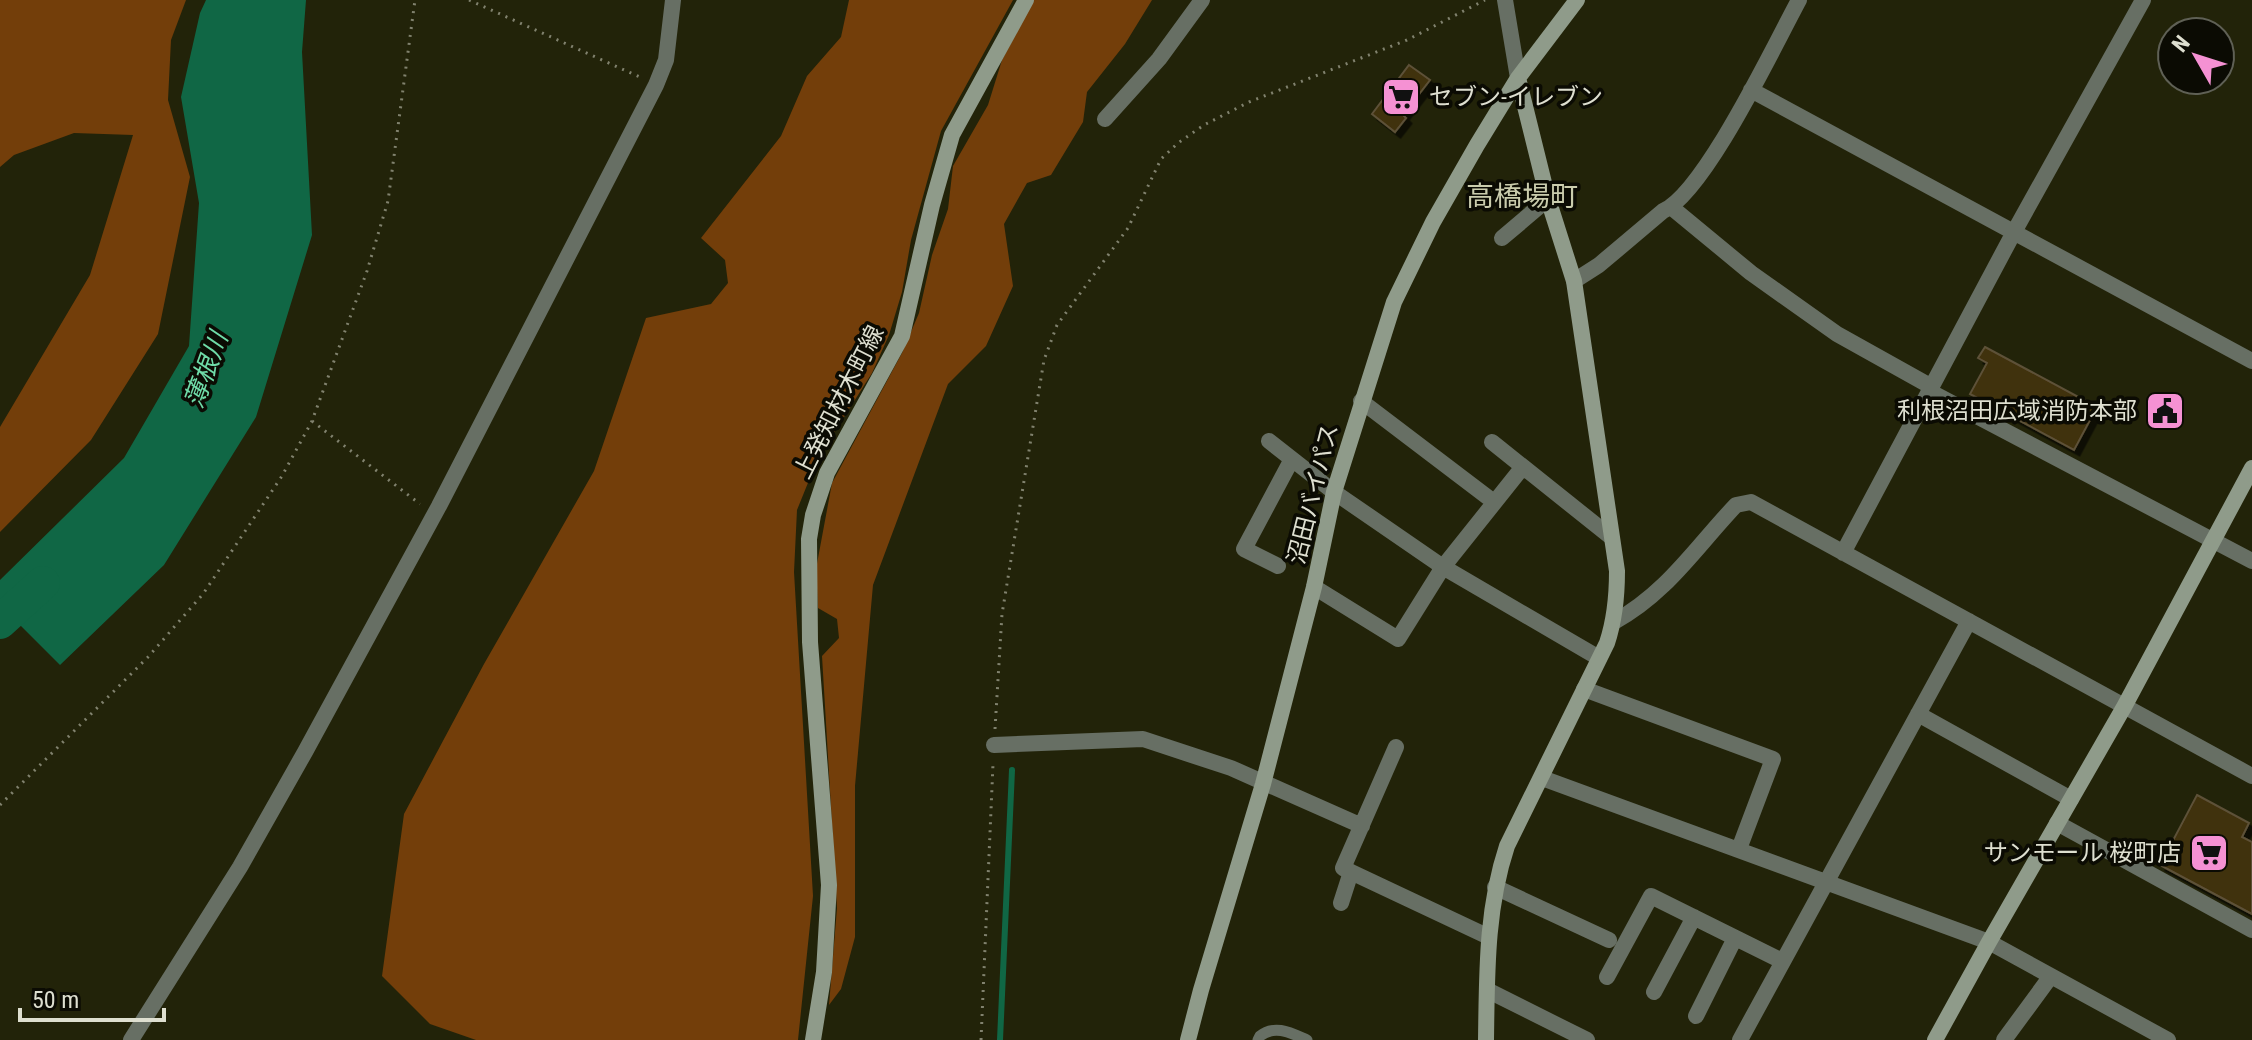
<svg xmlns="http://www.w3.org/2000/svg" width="2252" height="1040" viewBox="0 0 2252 1040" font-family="'Roboto Condensed','Noto Sans JP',sans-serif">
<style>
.forest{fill:#733e0a}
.water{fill:#106745}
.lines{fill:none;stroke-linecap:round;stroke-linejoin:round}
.stream{stroke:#106745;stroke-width:6}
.river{stroke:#106745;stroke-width:34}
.building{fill:#40300a;stroke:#5d5138;stroke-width:2;filter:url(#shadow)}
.path{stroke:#81826e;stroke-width:3;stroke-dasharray:2 6;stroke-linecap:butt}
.lane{stroke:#676f64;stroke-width:11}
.street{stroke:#676f64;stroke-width:16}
.secondary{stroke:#8f9b8a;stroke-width:16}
.labels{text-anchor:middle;stroke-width:7;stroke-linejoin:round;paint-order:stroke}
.poi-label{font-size:24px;fill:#dedfd0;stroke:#0b0b03;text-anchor:end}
.street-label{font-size:24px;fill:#dedfd0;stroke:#0b0b03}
.water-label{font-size:26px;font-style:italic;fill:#6fdba8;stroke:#0b0b03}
.quarter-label{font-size:28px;fill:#caccad;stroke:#0b0b03}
</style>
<defs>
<filter id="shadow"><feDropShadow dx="5.5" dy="5.5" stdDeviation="0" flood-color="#0009"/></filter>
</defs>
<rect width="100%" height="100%" fill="#222309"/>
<path class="forest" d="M0,0H186L171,40L168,100L190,177L158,334L91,440L0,532V427L90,275L133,135L74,133L14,155L0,167Z
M849,0H1013L941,131L911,240L902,292L889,335L872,373L818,458L797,510L794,572L813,896L798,1040H476L430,1024L382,976L404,814L484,664L594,471L646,318L711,304L728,283L725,260L701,238L781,136L807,76L841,37Z
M1034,0H1152L1125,44L1087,92L1083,122L1051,175L1027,183L1004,224L1013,286L986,346L948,384L873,585L855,786V937L841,989L829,1005L837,908L822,656L839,638L837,619L818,608L816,569L832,483L902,353L919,313L932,255L948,209L953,166L988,105L1002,60Z"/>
<path class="water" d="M206,0H306L302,52L312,235L256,417L164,565L60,665L0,605V580L124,458L189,346L199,203L181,97L200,13Z"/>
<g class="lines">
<path class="stream" d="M1000,1040L1012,770"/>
<path class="river" d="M0,622L43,583"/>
</g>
<path class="building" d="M1409,65L1430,80L1403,115L1406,118L1395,132L1372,114Z
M1985,347L2097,407L2074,450L1970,394L1987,363L1978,358Z
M2197,795L2249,823L2242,837L2252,842V914L2160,865Z"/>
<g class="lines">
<path class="path" d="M469,0L642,78
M312,421L420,504
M995,729L1002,614L1044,360L1057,325L1128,228L1161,159L1178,143L1204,125L1249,102L1407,40L1485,0
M0,805L148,657L203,594L282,476L312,421L367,271L388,201L415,0
M981,1040L993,764"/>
<path class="lane" d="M1258,1040L1260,1036C1275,1024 1291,1033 1307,1040"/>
<path class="street" d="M1505,0L1518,78
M1751,90L2252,361
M1105,119L1159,59L1202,0
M1671,207L1751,273L1837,334L1932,387
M1502,238L1548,199
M1574,281L1599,265L1663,211C1705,192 1774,46 1799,0
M1929,391L2252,561
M1361,401L1494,502
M1269,441L1334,492L1443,567L1599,658
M1492,442L1611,537
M1843,553L2014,232L2143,0
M1278,566L1244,549L1292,459
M1314,587L1398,639L1443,567L1522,468
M1614,622C1667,593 1696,547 1736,505L1751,502L2252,776
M1584,689L1773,759L1739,849
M1918,714L2071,799
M994,745L1143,739L1231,768L1362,826
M1542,778L1989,942L2168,1040
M2057,823L2252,930
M1351,872L1489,937
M1495,887L1609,940
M1341,903L1351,872L1343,868L1396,747
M1607,977L1651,896L1782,961
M1487,990L1587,1040
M1654,992L1694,917
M1696,1016L1735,938
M131,1040L240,867L305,752L439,506L656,85L666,60L673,0
M1740,1040L1969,621
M2004,1040L2051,976"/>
<path class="secondary" d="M813,1040L824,972L829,885L810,642L809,539L813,515L827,473L902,336L932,205L952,135L1026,0
M1188,1040L1201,990L1263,784L1314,587L1334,492L1394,302L1433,222L1477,145L1518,78L1577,0
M1486,1040C1487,974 1486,909 1507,846L1607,643C1615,619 1617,597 1617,571L1574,281L1548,199L1518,78
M1935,1040L1989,942L2124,707L2252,468"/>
</g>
<defs>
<g id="supermarket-square" transform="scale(2)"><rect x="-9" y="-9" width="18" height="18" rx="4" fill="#f591d3" stroke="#0b0b03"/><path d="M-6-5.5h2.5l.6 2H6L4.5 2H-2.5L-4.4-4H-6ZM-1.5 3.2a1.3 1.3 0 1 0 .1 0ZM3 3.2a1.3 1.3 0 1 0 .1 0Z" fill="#111"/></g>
<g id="civic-square" transform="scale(2)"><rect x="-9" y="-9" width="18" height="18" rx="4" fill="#f591d3" stroke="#0b0b03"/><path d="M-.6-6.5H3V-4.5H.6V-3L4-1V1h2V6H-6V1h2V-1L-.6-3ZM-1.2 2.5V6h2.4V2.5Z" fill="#111"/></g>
</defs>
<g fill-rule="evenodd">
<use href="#supermarket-square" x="1401" y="97"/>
<use href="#civic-square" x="2165" y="411"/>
<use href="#supermarket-square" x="2209" y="853"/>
</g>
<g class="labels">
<g class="poi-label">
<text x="1429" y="105" text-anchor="start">セブン-イレブン</text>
<text x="2137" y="419">利根沼田広域消防本部</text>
<text x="2181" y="861">サンモール 桜町店</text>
</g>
<g class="street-label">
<text transform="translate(839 402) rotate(-63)" y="8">上発知材木町線</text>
<text transform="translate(1313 494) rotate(-76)" y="8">沼田バイパス</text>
</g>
<g class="water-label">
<text transform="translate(206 370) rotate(-70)" y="9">薄根川</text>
</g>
<g class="quarter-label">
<text x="1522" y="206">高橋場町</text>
</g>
</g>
<g transform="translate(2196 56) rotate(309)"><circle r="38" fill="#0b0b03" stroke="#5f6055" stroke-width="2"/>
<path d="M0-6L14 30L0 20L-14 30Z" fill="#f591d3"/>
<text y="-12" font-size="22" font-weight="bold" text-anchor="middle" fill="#dedfd0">N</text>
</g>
<path d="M20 1008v12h144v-12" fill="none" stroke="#dedfd0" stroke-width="4"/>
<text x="32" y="1008" font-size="24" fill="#dedfd0" stroke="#0b0b03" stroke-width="6" paint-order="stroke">50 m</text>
</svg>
